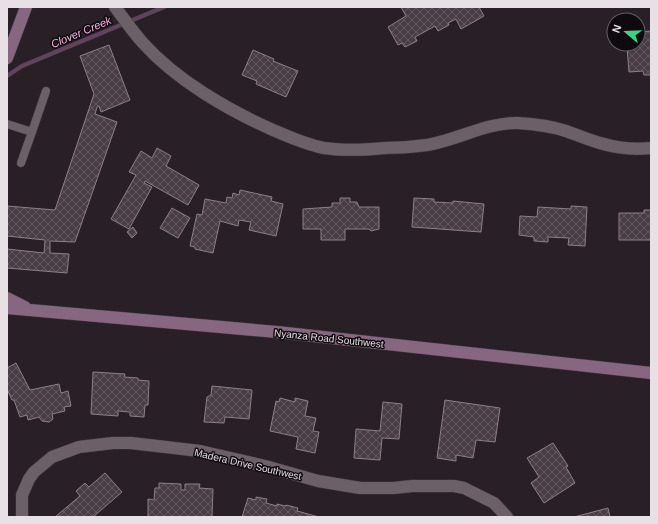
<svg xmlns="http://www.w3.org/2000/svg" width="658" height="524" viewBox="0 0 658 524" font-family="Helvetica,sans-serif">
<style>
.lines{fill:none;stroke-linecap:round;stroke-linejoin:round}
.stream{stroke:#5f455b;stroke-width:4.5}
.building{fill:url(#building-cross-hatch);stroke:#8d8089}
.lane-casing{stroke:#443d43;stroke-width:9}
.street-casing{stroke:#443d43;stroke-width:13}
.secondary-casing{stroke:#443d43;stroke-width:13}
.lane{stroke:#6b5f68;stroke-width:8}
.street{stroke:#6b5f68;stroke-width:12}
.secondary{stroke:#876680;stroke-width:12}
.labels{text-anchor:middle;stroke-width:3;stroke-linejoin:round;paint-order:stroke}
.street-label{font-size:10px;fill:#e7e1e6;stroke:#0f0a0e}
.water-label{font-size:11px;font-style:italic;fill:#f6b8e8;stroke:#0f0a0e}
</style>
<defs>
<pattern id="building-cross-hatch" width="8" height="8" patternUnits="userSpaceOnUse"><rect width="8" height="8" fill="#483d45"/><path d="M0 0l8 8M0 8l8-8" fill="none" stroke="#625960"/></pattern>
</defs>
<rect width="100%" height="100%" fill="#291f26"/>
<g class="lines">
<path class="stream" d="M7,76L22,66L164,7"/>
</g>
<path class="building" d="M401,7H479L484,16L461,29L456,19L448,23L449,25L438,31L435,26L415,37L417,41L405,47L402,43L398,45L388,27L406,16Z
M651,31V75H644L643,71L629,72L627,47L633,46L632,44H638V32Z
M109,45L130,100L101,112L99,106L97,107L95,114L117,122L75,242L50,241V253L69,254L67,273L7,268V249L44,253L45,240L7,236V206L55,210L94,94L80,56Z
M253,50L274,59L273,61L298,71L286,97L256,84L257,81L242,75Z
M157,148L171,156L166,166L199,185L188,205L145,181L144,183L152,187L129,229L111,219L136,175L129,172L141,151L152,158Z
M240,190L272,197L271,201L283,204L276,236L249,230L251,222L239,220L238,226L220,221L213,253L195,249V247L190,246L197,214L202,215L205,199L226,203L227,197L232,198L233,193L239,195Z
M340,198H350V202H357L359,207H379V229L371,231L369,229H345V240H321V229H303V209L332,207V203H340Z
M414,198L434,199V202L453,203V201L484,204L481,232L412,227Z
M571,206L587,207L585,246L568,245L569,238L548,237V242L534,241V237L519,235L520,216L537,217L538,207L571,209Z
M172,208L190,218L178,238L160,228Z
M644,210H651V240H619V213H644Z
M133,227L137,233L132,238L127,232Z
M16,363L30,390L59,384L61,393L68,391L71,406L64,407L65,411L52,414L53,419L49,422L42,421L39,417L28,420L27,415L20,417L14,400H12L7,389V368Z
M93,372L125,374L124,377L138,378V380L149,381L148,405H145L144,417L130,416V412L118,411V416L91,414Z
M212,386L252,390L249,419L225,417L224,423L204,422L207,397L211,395Z
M280,398L295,402V398L308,401L305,416L316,418L313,431L319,432L315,453L296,449L298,437L270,431L276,401L279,402Z
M445,400L500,408L495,442L476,440L473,458L456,455V461L437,458Z
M383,402L402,404L399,439L382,438L380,460L354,458L356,429L380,431Z
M553,443L568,466L566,467L575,483L544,503L531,483L539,477L527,458Z
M105,473L122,492L93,517H55L80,496L76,491L85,483L89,487Z
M159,483L181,484V490H185V484H200L199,488L213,489L212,517H148V499L154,500L155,488H159Z
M256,497L267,499L266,503L277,506V504L285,506L286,505L298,508L297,511L319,517H242L248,498L256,500Z
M608,508L610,517H574Z"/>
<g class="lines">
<g class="lane-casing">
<path id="lane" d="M7,124L32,132L21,163
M32,132L46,91"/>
</g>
<g class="street-casing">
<path id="street" d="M115,7C124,19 133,32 143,43C176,80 228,110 273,130C289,137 307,145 324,148C344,151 365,150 385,148C399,148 413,147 427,145C458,140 487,122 518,123C533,124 551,126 566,131C585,138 603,146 624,148C633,149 642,149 651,148
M22,517V495L29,479L34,472L52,457L79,447L113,443H131L200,451L265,466L318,481L360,488H394L412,486H454L464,488L494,503L507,517"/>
</g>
<g class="secondary-casing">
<path id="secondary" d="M7,58L26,7
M7,298L25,307
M7,308L277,332L651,373"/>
</g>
<use href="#lane" class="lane"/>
<use href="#street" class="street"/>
<use href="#secondary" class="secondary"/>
</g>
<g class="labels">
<g class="street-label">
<text transform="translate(329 338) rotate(6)" y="4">Nyanza Road Southwest</text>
<text transform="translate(248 464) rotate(13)" y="4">Madera Drive Southwest</text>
</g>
<g class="water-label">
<text transform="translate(81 32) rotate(-23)" y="4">Clover Creek</text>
</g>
</g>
<rect width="658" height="524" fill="none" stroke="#e7e1e6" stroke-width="16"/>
<g transform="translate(626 32) rotate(289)"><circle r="19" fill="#0f0a0e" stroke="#656064"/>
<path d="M0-3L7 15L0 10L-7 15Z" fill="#32d882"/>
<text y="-6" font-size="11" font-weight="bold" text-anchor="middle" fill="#e7e1e6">N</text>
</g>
</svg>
